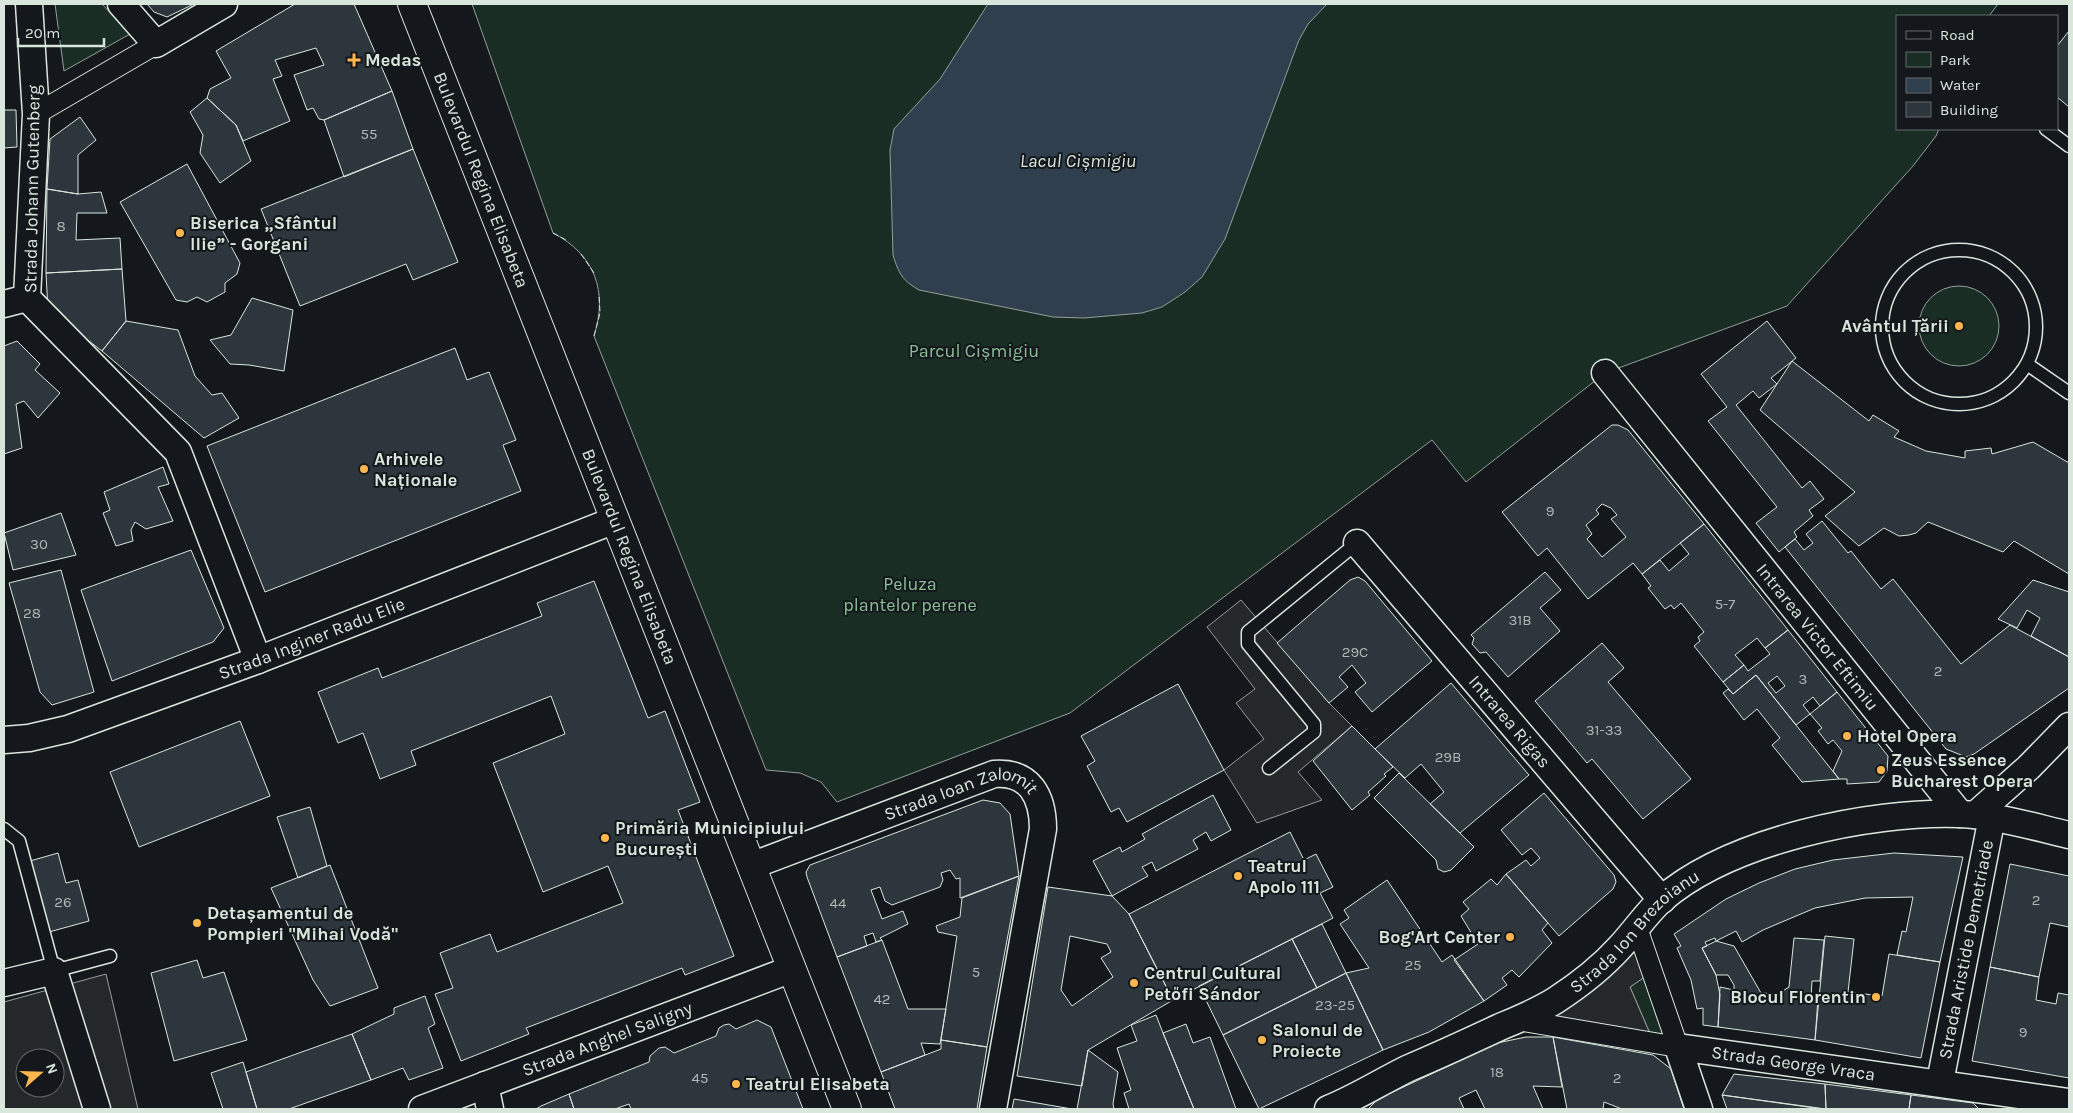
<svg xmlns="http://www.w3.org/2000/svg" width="2073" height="1113" viewBox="0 0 2073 1113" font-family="Karla,sans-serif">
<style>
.green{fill:#1a2d24;stroke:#939e99}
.parking{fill:#24282b;stroke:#939e99;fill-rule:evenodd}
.water{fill:#2f3f4d;stroke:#939e99}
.building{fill:#2c363c;stroke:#d8e6dc;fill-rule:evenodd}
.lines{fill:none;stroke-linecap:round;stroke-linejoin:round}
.service-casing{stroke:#d8e6dc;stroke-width:15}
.pedestrian-casing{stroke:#d8e6dc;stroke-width:22}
.minor-casing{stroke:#d8e6dc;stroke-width:29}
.primary-casing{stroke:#d8e6dc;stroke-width:30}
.service{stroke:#14181c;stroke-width:12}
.pedestrian{stroke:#14181c;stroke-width:20}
.minor{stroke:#14181c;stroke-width:26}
.primary{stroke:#14181c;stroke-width:28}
.fence{stroke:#d8e6dc;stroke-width:1;stroke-dasharray:6 2.5;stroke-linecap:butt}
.poi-dot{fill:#ffb74d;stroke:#14181c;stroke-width:2}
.labels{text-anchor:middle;stroke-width:4;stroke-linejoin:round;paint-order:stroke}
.number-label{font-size:15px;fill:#adbab4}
.poi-label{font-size:18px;font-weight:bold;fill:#d8e6dc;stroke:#14181c;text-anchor:start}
.street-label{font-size:18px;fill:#d8e6dc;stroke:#14181c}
.park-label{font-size:18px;fill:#8ac095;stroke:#14181c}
.water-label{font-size:19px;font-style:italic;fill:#d8e6dc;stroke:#14181c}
</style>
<rect width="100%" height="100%" fill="#14181c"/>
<path class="green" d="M55,4H102L130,34L64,71Z
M472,4H1998L1989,16H1897V129H1939L1936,136L1913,166L1787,306L1605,373L1466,482L1432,440L1070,713L837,802L821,782L800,773L766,770L594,336C608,291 595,255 553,233Z
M1919 326a40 40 0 1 1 80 0a40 40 0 1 1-80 0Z
M1652,972L1678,1047L1654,1043L1630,987Z"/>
<path class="parking" d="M1241,600L1329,703L1352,726L1298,772L1322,800L1257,823L1224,770L1264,739L1236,703L1255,689L1207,627Z
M1637,928L1652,972L1630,987L1654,1043L1518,1020Z
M106,974L138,1109H4V1002ZM25,1058H55V1088H25Z"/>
<path class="water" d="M988,4H1327L1308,24L1299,40L1225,239L1202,277L1185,292L1162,307L1142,313L1084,318L1053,317L919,290C902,280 899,274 893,255L890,150L894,129L940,79Z"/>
<path class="building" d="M147,4H194L167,17L154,12Z
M295,4H354L392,91L324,120L319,119L313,108L307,110L294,75L324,65L316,48L275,60L282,76L273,79L290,121L243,141L236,125L207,98L210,89L231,78L216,51Z
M2069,31V107L2057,97V46Z
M392,91L413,149L344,177L324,120Z
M207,98L236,125L251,161L220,183L200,153L203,135L190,112Z
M4,110H16L17,147L4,148Z
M80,117L96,140L78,155V194L47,189L50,139Z
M413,149L458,262L413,280L406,264L300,306L261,209Z
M187,164L240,263L237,274L225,283V292L207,302L197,297L187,302L176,300L120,202Z
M47,189L78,194L101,192L107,213H77L76,240L120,238L122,269L46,273Z
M122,269L126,321L102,351L48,310L46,273Z
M252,298L293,310L284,371L249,365L230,364L210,340L231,335Z
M126,321L178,330L195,376L212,395L222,393L239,418L204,438L102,351Z
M1767,321L1796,358L1771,378L1777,384L1759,398L1753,391L1736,405L1802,488L1810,481L1824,499L1809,510L1813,516L1794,532L1797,537L1779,552L1756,523L1777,507L1708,421L1727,407L1701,374Z
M17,341L40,364L35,370L60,393L38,418L24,401L16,404L22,448L4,454V346Z
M455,348L467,380L489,372L516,440L503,445L521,491L265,592L207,446Z
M1792,361L1869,421L1873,415L1899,431L1894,437L1926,451L1965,458V451L1991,448L1992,454L2033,442L2069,463V574L2014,541L2003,552L1928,522L1916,533L1909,535L1899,536L1884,528L1859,546L1825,516L1855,492L1760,410Z
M1612,425H1618L1628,430L1704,524L1642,574L1633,563L1588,599L1547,548L1538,556L1502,512ZM1602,504L1611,508L1617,515L1611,519L1626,537L1602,557L1587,539L1592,534L1586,525L1599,514L1596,510Z
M163,467L169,484L158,487L173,521L146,529L135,522L131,530L133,541L116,546L103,513L110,510L104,492Z
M61,513L76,555L13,570L4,533Z
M1822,521L1848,553L1851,551L1881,589L1893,579L1961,664L2010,625L2069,657V688L1974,754L1966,757L1946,749L1785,547L1795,539L1804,550L1813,543L1806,534Z
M1704,524L1788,630L1765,648L1757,638L1735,655L1744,665L1723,682L1694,646L1700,641L1698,637L1704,632L1681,603L1674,609L1671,605L1665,609L1648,588L1651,586L1642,574L1660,560L1669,571L1689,554L1680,543Z
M191,550L224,628L213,642L112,681L81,590Z
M61,570L94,692L52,705L40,692L9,583Z
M1545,572L1561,590L1540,608L1560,631L1508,677L1486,652L1480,653L1472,644L1474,638L1471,635Z
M1358,577L1365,581L1432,661L1372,712L1355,692L1366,683L1352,665L1339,677L1348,687L1329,703L1277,643L1350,580Z
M2033,580L2069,592V657L2031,636L2040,618L2027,610L2017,628L1998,619Z
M594,581L648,718L665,711L700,802L678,810L734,956L685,975L682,968L526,1028L529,1034L461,1061L435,994L453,988L440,953L490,934L497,952L623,903L608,866L543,892L493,763L565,734L551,696L411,751L416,765L380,779L363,733L338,743L318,692L378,668L382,678L542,616L537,603Z
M1788,630L1837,692L1820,706L1813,697L1803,705L1810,714L1796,725L1756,675L1733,694L1723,682L1744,665L1748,671L1770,654L1765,648ZM1777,676L1785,686L1776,693L1768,683Z
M1602,643L1624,668L1608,682L1691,779L1643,819L1592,759L1587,763L1535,701Z
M1756,675L1796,725L1839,779L1802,782L1772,745L1780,738L1757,709L1744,720L1723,693L1728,689L1733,694Z
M1451,683L1529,775L1460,833L1430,804L1444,792L1421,764L1405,778L1375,749Z
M1178,684L1224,770L1127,822L1119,808L1111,812L1087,766L1095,761L1081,736Z
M1837,692L1888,756L1887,771L1879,782L1847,784V779H1839L1833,771L1842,751L1833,740L1828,744L1818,731L1822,728L1810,714Z
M240,721L270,796L139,847L110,772Z
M1352,726L1393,767L1384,774L1386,776L1368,792L1370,795L1352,810L1313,761Z
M1399,773L1474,847L1451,870L1444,872L1438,869L1436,860L1374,798Z
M1544,793L1614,875L1616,882L1613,889L1559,936L1506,874L1526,860L1531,866L1540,858L1531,848L1522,855L1501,830Z
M1213,795L1231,830L1211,841L1206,832L1193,840L1198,849L1156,871L1152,862L1142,867L1148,876L1112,896L1093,861L1120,847L1122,852L1145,839L1142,834Z
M983,800L1000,803L1010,814L1019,876L960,898V878L956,879L950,870L941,873L943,880L940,887L892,905L885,901L880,887L871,890L882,919L903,911L908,924L880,938L882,940L876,942L873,933L864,936L867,946L837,957L807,877L806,872L810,865Z
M310,807L327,866L298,878L277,817Z
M1290,832L1304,860L1316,854L1333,887L1320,893L1333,918L1173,1000L1129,914Z
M58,853L66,883L78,880L89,921L49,932L30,861Z
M1894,853L1963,857L1940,962L1897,955L1902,931L1906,932L1913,897L1865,898L1815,908L1763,930L1742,942L1736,931L1716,941L1715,938L1705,942L1707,946L1702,948L1716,975L1720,995L1718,1027L1703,1025V1008L1697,1009L1691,980L1677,948L1681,946L1674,934L1726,899L1759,883L1795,869L1833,860Z
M2010,864L2069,876V927L2050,923L2039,977L1990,967Z
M330,865L378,988L330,1006L313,980L271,888Z
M1506,874L1548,923L1542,930L1552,943L1519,977L1512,970L1502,978L1507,985L1484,1001L1454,960L1478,944L1461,916L1469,909L1463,902L1491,879L1497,885Z
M1019,876L987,1047L941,1040L957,936L938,932L936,926L960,917L962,898Z
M1387,880L1442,962L1452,955L1484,1001L1429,1032L1383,1050L1346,973L1369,968L1340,924L1349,918L1344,910Z
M1048,887L1112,896L1129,914L1173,1000L1088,1050L1082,1086L1017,1076ZM1070,936L1107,944L1111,952L1101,958L1113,977L1072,1006L1061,990Z
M1322,924L1346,973L1317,988L1292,939Z
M1825,936L1854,939L1848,992L1882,996L1889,954L1940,962L1921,1058L1815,1040Z
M1794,938L1824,940L1820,981H1812L1811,998H1818L1815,1040L1718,1027L1720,987L1734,990V985L1728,975H1716L1702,948L1716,941L1734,946L1761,993L1778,994L1789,987Z
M1292,939L1317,988L1223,1035L1199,986Z
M882,940L908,1009H946L940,1044L921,1043L925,1055L881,1072L837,957Z
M197,960L203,978L224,972L247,1040L174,1061L151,973Z
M1990,967L2039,977L2036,1000L2056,1004L2058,993L2069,995V1078L1972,1061Z
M1346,973L1383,1050L1259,1109L1223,1035Z
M425,996L435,1024L428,1028L443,1068L409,1080L403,1068L371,1080L352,1034L394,1014V1008Z
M1156,1015L1163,1033L1194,1109H1129L1124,1093L1131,1090L1117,1048L1137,1041L1131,1025Z
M757,1020L771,1027L803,1109H631L629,1104L615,1109H574L569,1094L649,1062L650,1056L659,1048L665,1047L674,1053L716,1036L719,1028L724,1025L729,1024L736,1029Z
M1186,1024L1193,1043L1210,1037L1236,1109H1194L1163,1033Z
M352,1034L371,1080L289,1109H257L246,1072Z
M1526,1037H1553L1562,1087L1533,1086L1543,1109H1485L1476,1090L1459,1098L1464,1109H1368L1378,1099L1465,1058L1497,1043Z
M1553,1037L1653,1055L1671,1069L1684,1109H1622L1604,1102L1603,1109H1567Z
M941,1040L987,1047L977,1109H895L881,1072L941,1049Z
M1088,1050L1118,1072L1113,1104L1114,1109H1077Z
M243,1062L257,1109H223L211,1073Z
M1734,1074L1825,1084L1826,1109L1722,1095Z
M1825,1084L1911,1095L1909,1109H1826Z
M569,1094L574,1109H536L541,1106Z
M1722,1095L1822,1109H1727Z
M1911,1095L1973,1103L1979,1109H1909Z
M1014,1099L1072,1109H1012Z"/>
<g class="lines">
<g class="service-casing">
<path id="service" d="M2046,129L2069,146
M1882 327a77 77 0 1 1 154 0a77 77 0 1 1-154 0Z
M2027,364L2069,393
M1269,768L1314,732V724L1248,644V632L1357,543
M4,829L19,841L54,971L110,956"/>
</g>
<g class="pedestrian-casing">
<path id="pedestrian" d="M36,114L156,44
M1518,1020L1678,1047L1637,928"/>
</g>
<g class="minor-casing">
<g id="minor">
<path d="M29,4L36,114L27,298L178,452L258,660"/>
<path d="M121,4L156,44L224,4"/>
<path d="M4,304L27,298"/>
<path id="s1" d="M1605,373L1960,814"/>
<path id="s2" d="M1357,543L1662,900"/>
<path id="s3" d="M4,740L29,738L68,729L258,660L615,520"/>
<path d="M1975,815L2029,767L2069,726"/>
<path id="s4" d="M751,866L994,774C1030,771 1043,797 1043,829L993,1109"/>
<path d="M4,983L54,971L97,1109"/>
<path id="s5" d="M1940,1082L1992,817"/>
<path d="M485,1085L490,1109"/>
<path id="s6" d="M422,1109L792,969"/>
<path id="s7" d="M1328,1109C1356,1098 1382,1081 1409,1068C1440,1055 1470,1041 1500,1027C1519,1019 1539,1011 1556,1000C1579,985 1602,967 1620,947C1634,932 1646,914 1661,900C1730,840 1870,811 1959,814C1996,815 2034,827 2069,835"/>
<path id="s8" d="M1699,1109L1678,1047L2069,1102"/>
</g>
</g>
<g class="primary-casing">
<g id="primary">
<path id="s9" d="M412,4L847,1109"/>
</g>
</g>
<use href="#service" class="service"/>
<use href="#pedestrian" class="pedestrian"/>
<use href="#minor" class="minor"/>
<use href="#primary" class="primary"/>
<path class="fence" d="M553,233L566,240
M581,254L594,273
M594,336L600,313L599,294"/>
</g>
<g class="poi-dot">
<path d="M351.5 52.5h5v5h5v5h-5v5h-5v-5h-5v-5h5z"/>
<circle cx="180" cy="233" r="5"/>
<circle cx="1959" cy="326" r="5"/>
<circle cx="364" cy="469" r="5"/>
<circle cx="1847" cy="736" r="5"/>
<circle cx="1881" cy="770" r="5"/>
<circle cx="605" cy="838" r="5"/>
<circle cx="1238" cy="876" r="5"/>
<circle cx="197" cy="923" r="5"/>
<circle cx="1510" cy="937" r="5"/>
<circle cx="1134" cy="983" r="5"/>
<circle cx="1876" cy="997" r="5"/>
<circle cx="1262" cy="1040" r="5"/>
<circle cx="736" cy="1084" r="5"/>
</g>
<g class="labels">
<g class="number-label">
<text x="369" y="139">55</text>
<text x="61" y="231">8</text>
<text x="1550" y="516">9</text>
<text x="39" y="549">30</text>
<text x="1725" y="609">5-7</text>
<text x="32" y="618">28</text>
<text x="1520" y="625">31B</text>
<text x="1355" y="657">29C</text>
<text x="1938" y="676">2</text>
<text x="1803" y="684">3</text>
<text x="1604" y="735">31-33</text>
<text x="1448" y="762">29B</text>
<text x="2036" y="905">2</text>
<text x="63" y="907">26</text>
<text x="838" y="908">44</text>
<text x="1413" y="970">25</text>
<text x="976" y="977">5</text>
<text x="882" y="1004">42</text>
<text x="1335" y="1010">23-25</text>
<text x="2023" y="1037">9</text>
<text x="1497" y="1077">18</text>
<text x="700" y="1083">45</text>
<text x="1617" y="1083">2</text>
</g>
<g class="poi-label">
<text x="365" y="66">Medas</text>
<text x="190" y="229">Biserica „Sfântul<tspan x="190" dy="21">Ilie” - Gorgani</tspan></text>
<text x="1949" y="332" text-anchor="end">Avântul Țării</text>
<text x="374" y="465">Arhivele<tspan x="374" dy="21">Naționale</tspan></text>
<text x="1857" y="742">Hotel Opera</text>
<text x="1891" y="766">Zeus Essence<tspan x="1891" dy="21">Bucharest Opera</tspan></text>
<text x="615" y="834">Primăria Municipiului<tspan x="615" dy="21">București</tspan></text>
<text x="1248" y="872">Teatrul<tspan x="1248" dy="21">Apolo 111</tspan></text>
<text x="207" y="919">Detașamentul de<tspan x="207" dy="21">Pompieri "Mihai Vodă"</tspan></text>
<text x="1500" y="943" text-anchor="end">Bog'Art Center</text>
<text x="1144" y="979">Centrul Cultural<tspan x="1144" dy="21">Petőfi Sándor</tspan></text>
<text x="1866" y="1003" text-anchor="end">Blocul Florentin</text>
<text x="1272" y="1036">Salonul de<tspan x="1272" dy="21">Proiecte</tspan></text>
<text x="746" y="1090">Teatrul Elisabeta</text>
</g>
<g class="street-label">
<text dy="6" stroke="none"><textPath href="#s9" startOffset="189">Bulevardul Regina Elisabeta</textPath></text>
<text transform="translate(32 189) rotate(-89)" y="6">Strada Johann Gutenberg</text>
<text dy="6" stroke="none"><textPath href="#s9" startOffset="594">Bulevardul Regina Elisabeta</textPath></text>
<text dy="6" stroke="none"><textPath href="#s1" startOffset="339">Intrarea Victor Eftimiu</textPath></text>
<text dy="6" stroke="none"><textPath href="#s3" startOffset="325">Strada Inginer Radu Elie</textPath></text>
<text dy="6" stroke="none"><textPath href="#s2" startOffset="235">Intrarea Rigas</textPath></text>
<text dy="6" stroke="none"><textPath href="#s4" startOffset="225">Strada Ioan Zalomit</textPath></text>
<text dy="6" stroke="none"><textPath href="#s7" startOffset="358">Strada Ion Brezoianu</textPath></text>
<text dy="6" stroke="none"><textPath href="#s5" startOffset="135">Strada Aristide Demetriade</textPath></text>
<text dy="6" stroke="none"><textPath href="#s6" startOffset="198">Strada Anghel Saligny</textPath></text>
<text dy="6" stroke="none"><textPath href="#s8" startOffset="182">Strada George Vraca</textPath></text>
</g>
<g class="park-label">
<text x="974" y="357">Parcul Cișmigiu</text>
<text x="910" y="590">Peluza<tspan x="910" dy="21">plantelor perene</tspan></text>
</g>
<g class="water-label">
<text x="1078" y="167">Lacul Cișmigiu</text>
</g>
</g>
<rect width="2073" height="1113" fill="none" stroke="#d8e6dc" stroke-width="10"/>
<rect x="1896" y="15" width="162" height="115" fill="#14181c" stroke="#626a69"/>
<rect x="1906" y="31" width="25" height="8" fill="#14181c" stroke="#626a69"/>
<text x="1940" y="40" font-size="15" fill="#d8e6dc">Road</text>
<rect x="1906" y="52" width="25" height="15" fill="#1a2d24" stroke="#626a69"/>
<text x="1940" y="65" font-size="15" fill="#d8e6dc">Park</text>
<rect x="1906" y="78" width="25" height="15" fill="#2f3f4d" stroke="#626a69"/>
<text x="1940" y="90" font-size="15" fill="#d8e6dc">Water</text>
<rect x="1906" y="102" width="25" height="15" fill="#2c363c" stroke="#626a69"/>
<text x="1940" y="115" font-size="15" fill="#d8e6dc">Building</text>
<g transform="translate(40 1073) rotate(70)"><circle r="24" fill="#14181c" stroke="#626a69"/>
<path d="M0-4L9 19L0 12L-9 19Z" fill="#ffb74d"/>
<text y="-8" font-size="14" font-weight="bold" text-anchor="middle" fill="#d8e6dc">N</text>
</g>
<path d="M18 38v8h86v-8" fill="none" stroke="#d8e6dc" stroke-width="2.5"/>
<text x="25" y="38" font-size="15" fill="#d8e6dc" stroke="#14181c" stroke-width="4" paint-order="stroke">20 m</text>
</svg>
